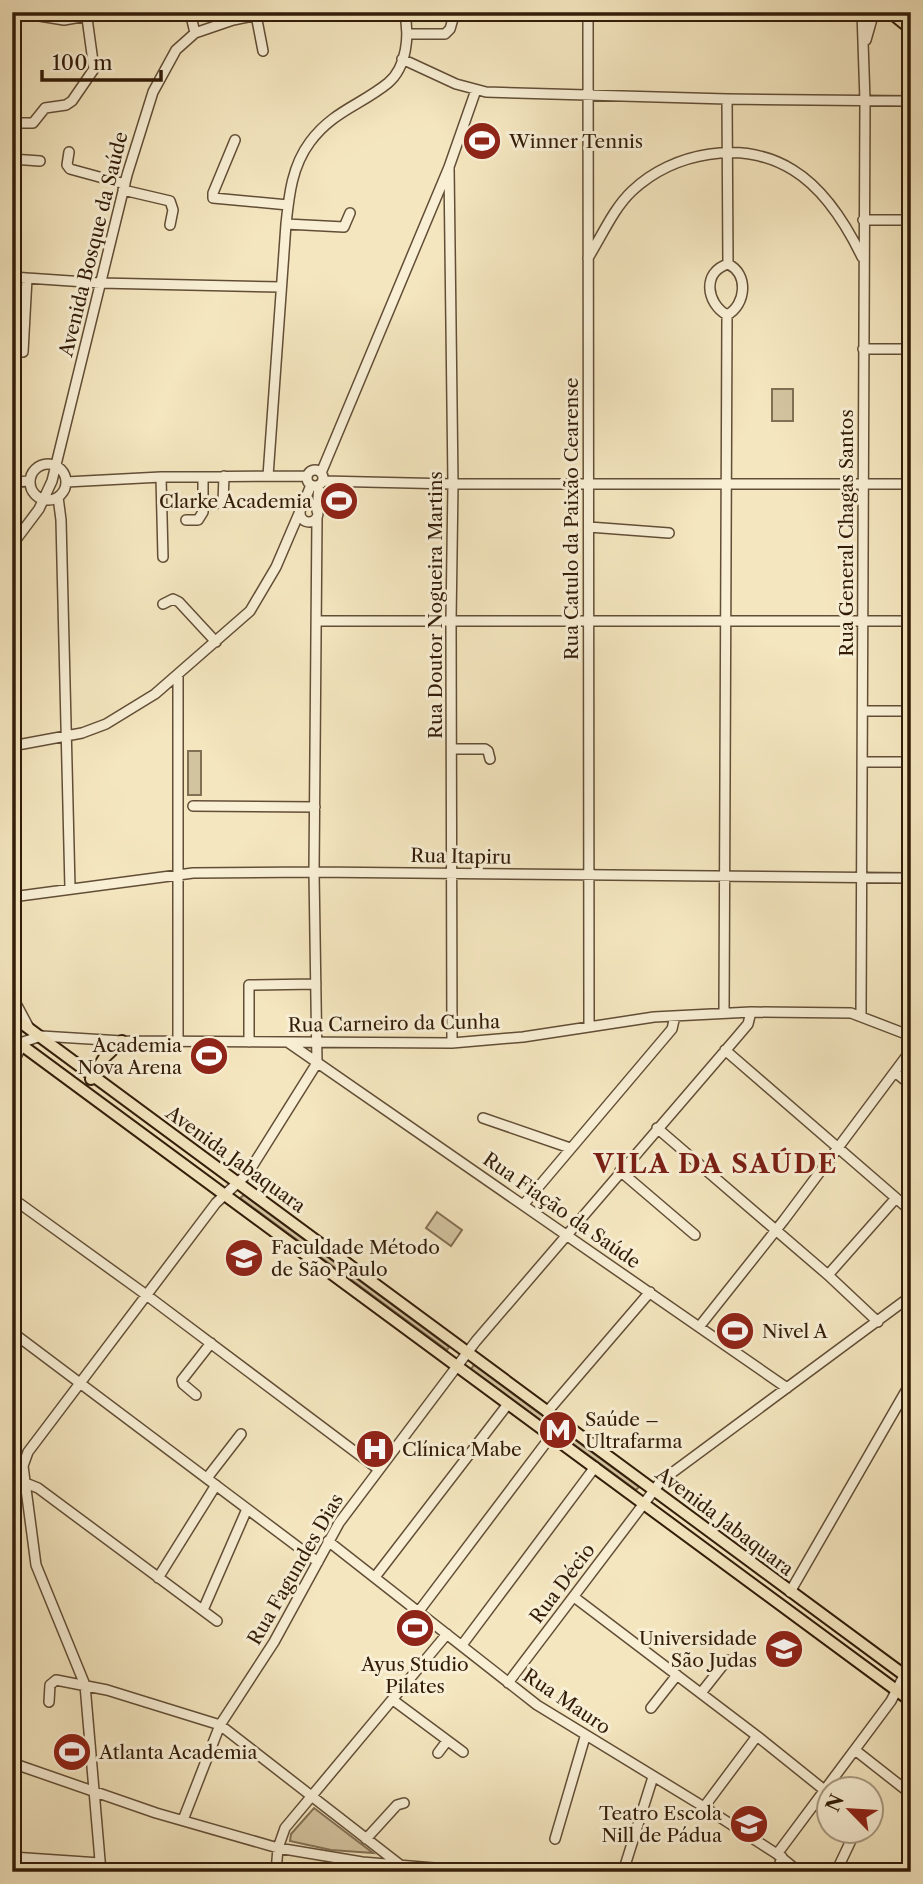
<svg xmlns="http://www.w3.org/2000/svg" width="923" height="1884" viewBox="0 0 923 1884" font-family="'Libre Caslon Text',serif">
<style>
.green{fill:#d3c4a0;stroke:#827054;stroke-width:2}
.lines{fill:none;stroke-linecap:round;stroke-linejoin:round}
.minor-casing{stroke:#624e36;stroke-width:12}
.major-casing{stroke:#321c09;stroke-width:14}
.minor{stroke:#f8efd5;stroke-width:9}
.major{stroke:#f4e6bf;stroke-width:10}
.labels{text-anchor:middle;stroke-width:6;stroke-linejoin:round;paint-order:stroke}
.poi-label{font-size:19px;fill:#321c09;stroke:#f8efd5;text-anchor:start}
.street-label{font-size:19px;fill:#321c09;stroke:#f8efd5}
.district-label{font-size:26px;font-weight:bold;letter-spacing:2px;fill:#7a1f14;stroke:#f8efd5}
</style>
<rect width="100%" height="100%" fill="#f4e6bf"/>
<filter id="stains"><feTurbulence type="fractalNoise" baseFrequency=".00286" numOctaves="4"/><feColorMatrix values="0 0 0 0 .2 0 0 0 0 .09 0 0 0 0 .02 0 0 0 .5 -.17"/></filter>
<radialGradient id="worn" r=".72"><stop offset=".6" stop-color="#630" stop-opacity="0"/><stop offset="1" stop-color="#630" stop-opacity=".3"/></radialGradient>
<path class="green" d="M772,389H793V421H772Z
M188,751H201V795H188Z
M244,1195L449,1347L447,1350L240,1198Z
M437,1212L462,1230L451,1246L426,1228Z
M474,1365L639,1487L636,1490L471,1369Z
M314,1808L373,1853L331,1850L290,1841L291,1834Z"/>
<g class="lines">
<g class="minor-casing">
<path id="minor" d="M15,12L64,20L109,12
M190,12L195,33
M588,12L589,1027
M256,15L263,51
M408,34H445L450,29L455,12
M866,40L874,12
M402,59L456,84L486,92L727,99L911,101
M727,99L728,264
M12,123H33L45,108L66,105L72,101L94,69L87,18
M235,140L213,193V198L288,205
M69,152L67,165L70,169L125,184
M12,159L40,161
M449,167L453,484L451,621L452,1043
M123,190L170,201L173,210L170,225
M863,220H911
M286,224L344,227L350,213
M588,258C602,236 613,209 632,191C673,152 743,139 793,170C824,189 846,224 862,257
M728,264C749,274 746,305 727,315C706,303 702,272 728,264Z
M12,277L100,283L281,287
M863,349H911
M23,352L27,278
M30 482a18 18 0 1 1 36 0a18 18 0 1 1-36 0Z
M307 478a8 8 0 1 1 16 0a8 8 0 1 1-16 0Z
M321,473L449,167L476,90
M268,476L286,224C289,195 292,166 310,142C333,111 361,105 388,83C407,67 410,34 404,12
M161,477L163,557
M323,481L453,484H911
M12,482L30,481
M66,482L161,477L307,476
M58,497L61,520L70,888
M300 513a9 9 0 1 1 18 0a9 9 0 1 1-18 0Z
M210,505L223,502L224,476
M302,507L311,485
M317,511L319,485
M186,520H198L203,512V477
M589,527L669,533
M12,545L39,509L52,481L127,175L153,92L176,50L195,33L233,20L272,12
M163,604L173,599L179,602L216,642
M316,621H911
M863,711H911
M12,746L82,733L106,724L155,694L250,611L276,567L300,511
M452,749H485L488,751L490,759
M862,762H911
M193,806L315,807
M12,897L193,873L314,872L911,878
M12,996L28,1026
M724,1013L727,315
M861,1016L865,101L862,12
M178,1041V674
M249,1042V985L316,984
M289,1043L787,1388
M725,1050L911,1211
M12,1066L23,1042L41,1036L122,1041L452,1043L523,1037L654,1017L751,1012L851,1013L911,1036
M895,1072L911,1085
M483,1118L570,1148
M657,1128L828,1275L878,1322
M620,1171L695,1235
M12,1198L145,1294L378,1469
M524,1204L672,1029L675,1016
M828,1275L896,1198
M699,1327L784,1220L911,1050
M12,1332L318,1562
M196,1395L183,1384L182,1380L211,1343
M547,1412L650,1292
M207,1478L241,1434
M23,1482L38,1488L217,1621
M328,1541L537,1705L704,1807L777,1854L799,1872
M375,1577L508,1404
M158,1578L216,1485
M790,1592L911,1382
M574,1597L757,1736L828,1793
M203,1610L247,1509
M419,1611L551,1436
M462,1645L595,1467
M508,1683L661,1481L911,1296
M701,1693L727,1660
M393,1700L463,1752
M49,1702L50,1685L56,1680L107,1690L220,1725L399,1864
M651,1708L677,1675
M855,1750L911,1794
M438,1753L447,1741
M12,1763L156,1813L278,1848L362,1862L482,1872
M704,1807L757,1736
M183,1820L220,1725L274,1642L339,1523L476,1341L737,1037L748,1024L751,1012
M366,1839L397,1805L404,1803
M555,1839L585,1737
M777,1854L891,1701L911,1662
M12,1857L100,1863
M16,1872L17,1857
M101,1872L85,1685L36,1565L23,1466L28,1452L216,1203L248,1173L317,1063L314,872L317,518
M276,1872L278,1848L285,1828L447,1634
M623,1872L653,1777
M777,1872L782,1857
M836,1872L855,1832"/>
</g>
<g class="major-casing">
<path id="major" d="M890,12L911,29
M12,1016L911,1680
M12,1038L911,1701
M91,1079L104,1058L122,1041"/>
</g>
<use href="#minor" class="minor"/>
<use href="#major" class="major"/>
</g>
<defs>
<g id="stadium-disc" transform="scale(2.0125)"><circle r="9.5" fill="#8f2418" stroke="#f8efd5"/><path d="M0-5a6.5 5 0 1 0 0 10a6.5 5 0 1 0 0-10ZM-3.5-1.8h7v3.6h-7Z" fill="#fff"/></g>
<g id="university-disc" transform="scale(2.0125)"><circle r="9.5" fill="#8f2418" stroke="#f8efd5"/><path d="M0-5L7-2L0 1L-7-2ZM-4 1L0 2.5L4 1V4Q0 6-4 4Z" fill="#fff"/></g>
<g id="metro-disc" transform="scale(2.0125)"><circle r="9.5" fill="#8f2418" stroke="#f8efd5"/><path d="M-5.5 5V-5H-3L0 0L3-5H5.5V5H3V-.5L0 4L-3-.5V5Z" fill="#fff"/></g>
<g id="hospital-disc" transform="scale(2.0125)"><circle r="9.5" fill="#8f2418" stroke="#f8efd5"/><path d="M-5-5h3v3.5h4V-5h3V5h-3V1.5h-4V5h-3Z" fill="#fff"/></g>
</defs>
<g fill-rule="evenodd">
<use href="#stadium-disc" x="482" y="141"/>
<use href="#stadium-disc" x="339" y="501"/>
<use href="#stadium-disc" x="209" y="1056"/>
<use href="#university-disc" x="244" y="1258"/>
<use href="#stadium-disc" x="735" y="1331"/>
<use href="#metro-disc" x="558" y="1430"/>
<use href="#hospital-disc" x="375" y="1449"/>
<use href="#stadium-disc" x="415" y="1628"/>
<use href="#university-disc" x="784" y="1649"/>
<use href="#stadium-disc" x="72" y="1752"/>
<use href="#university-disc" x="749" y="1824"/>
</g>
<g class="labels">
<g class="poi-label">
<text x="509" y="148">Winner Tennis</text>
<text x="312" y="508" text-anchor="end">Clarke Academia</text>
<text x="182" y="1052" text-anchor="end">Academia<tspan x="182" dy="22">Nova Arena</tspan></text>
<text x="271" y="1254">Faculdade Método<tspan x="271" dy="22">de São Paulo</tspan></text>
<text x="762" y="1338">Nivel A</text>
<text x="585" y="1426">Saúde –<tspan x="585" dy="22">Ultrafarma</tspan></text>
<text x="402" y="1456">Clínica Mabe</text>
<text x="757" y="1645" text-anchor="end">Universidade<tspan x="757" dy="22">São Judas</tspan></text>
<text x="415" y="1671" text-anchor="middle">Ayus Studio<tspan x="415" dy="22">Pilates</tspan></text>
<text x="99" y="1759">Atlanta Academia</text>
<text x="722" y="1820" text-anchor="end">Teatro Escola<tspan x="722" dy="22">Nill de Pádua</tspan></text>
</g>
<g class="street-label">
<text transform="translate(93 244) rotate(-76)" y="7">Avenida Bosque da Saúde</text>
<text transform="translate(571 519) rotate(-90)" y="7">Rua Catulo da Paixão Cearense</text>
<text transform="translate(846 533) rotate(-90)" y="7">Rua General Chagas Santos</text>
<text transform="translate(435 605) rotate(-90)" y="7">Rua Doutor Nogueira Martins</text>
<text transform="translate(461 856) rotate(1)" y="7">Rua Itapiru</text>
<text transform="translate(394 1023) rotate(-1)" y="7">Rua Carneiro da Cunha</text>
<text transform="translate(236 1159) rotate(36)" y="7">Avenida Jabaquara</text>
<text transform="translate(562 1210) rotate(35)" y="7">Rua Fiação da Saúde</text>
<text transform="translate(725 1521) rotate(37)" y="7">Avenida Jabaquara</text>
<text transform="translate(295 1569) rotate(-60)" y="7">Rua Fagundes Dias</text>
<text transform="translate(562 1583) rotate(-53)" y="7">Rua Décio</text>
<text transform="translate(567 1701) rotate(34)" y="7">Rua Mauro</text>
</g>
<g class="district-label">
<text x="716" y="1173">VILA DA SAÚDE</text>
</g>
</g>
<rect width="923" height="1884" fill="none" stroke="#f4e6bf" stroke-width="42"/>
<rect x="14" y="14" width="895" height="1856" fill="none" stroke="#321c09" stroke-width="3.5"/>
<rect x="21" y="21" width="881" height="1842" fill="none" stroke="#321c09" stroke-width="2"/>
<g transform="translate(850 1810) rotate(295)"><circle r="33" fill="#f8efd5" stroke="#a99b83" stroke-width="2"/>
<path d="M0-5L12 26L0 18L-12 26Z" fill="#8f2418"/>
<text y="-10" font-size="19" font-weight="bold" text-anchor="middle" fill="#321c09">N</text>
</g>
<path d="M42 70v10h119v-10" fill="none" stroke="#321c09" stroke-width="3.5"/>
<text x="52" y="70" font-size="21" fill="#321c09" stroke="#f8efd5" stroke-width="5" paint-order="stroke">100 m</text>
<rect width="100%" height="100%" filter="url(#stains)"/>
<rect width="100%" height="100%" fill="url(#worn)"/>
</svg>
